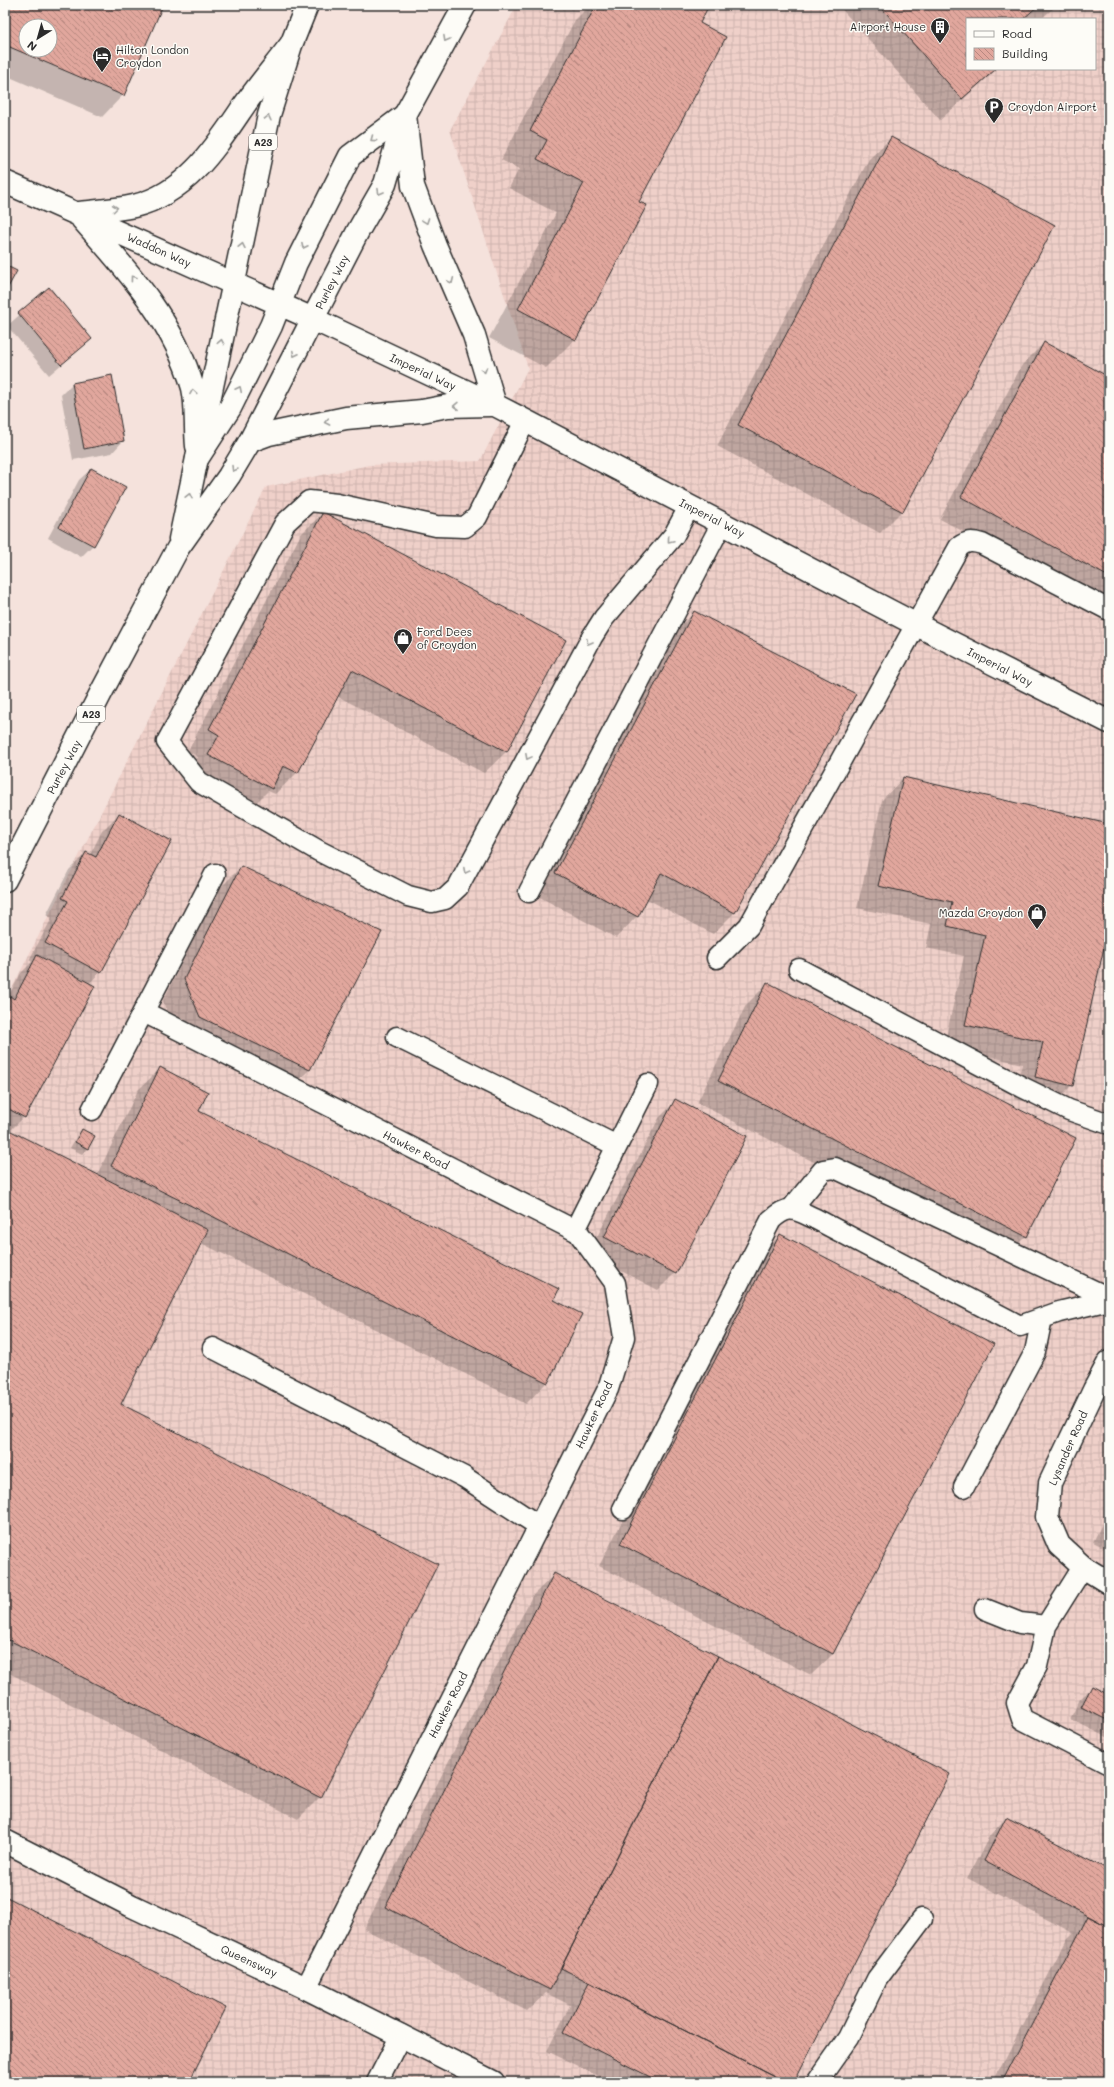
<svg xmlns="http://www.w3.org/2000/svg" width="1114" height="2087" viewBox="0 0 1114 2087" font-family="Mali,sans-serif">
<style>
.industrial{fill:url(#industrial-grid);fill-rule:evenodd}
.shadow{fill:#0003;fill-rule:evenodd}
.building{fill:url(#building-back-hatch);stroke:#2b2b2b;fill-rule:evenodd}
.lines{fill:none;stroke-linecap:round;stroke-linejoin:round}
.lane-casing{stroke:#2b2b2b;stroke-width:23}
.street-casing{stroke:#2b2b2b;stroke-width:25}
.secondary-casing{stroke:#2b2b2b;stroke-width:25}
.highway-casing{stroke:#2b2b2b;stroke-width:25}
.lane{stroke:#fdfcf7;stroke-width:20}
.street{stroke:#fdfcf7;stroke-width:22}
.secondary{stroke:#fdfcf7;stroke-width:22}
.highway{stroke:#fdfcf7;stroke-width:22}
.oneway{stroke:#9e9e9b}
.labels{text-anchor:middle;stroke-width:3;stroke-linejoin:round;paint-order:stroke}
.shield{fill:#fdfcf7;stroke:#6a6a68;stroke-width:1}
.shield-label{font-size:10px;font-weight:bold;fill:#2b2b2b}
.poi-label{font-size:11px;fill:#2b2b2b;stroke:#fdfcf7;text-anchor:start}
.street-label{font-size:11px;fill:#2b2b2b;stroke:#fdfcf7}
</style>
<defs>
<pattern id="industrial-grid" width="8" height="8" patternUnits="userSpaceOnUse"><rect width="8" height="8" fill="#efd0c9"/><path d="M0 4h8M4 0v8" fill="none" stroke="#cdb3ad"/></pattern>
<pattern id="building-back-hatch" width="6" height="6" patternUnits="userSpaceOnUse"><rect width="6" height="6" fill="#e1a79d"/><path d="M-1 5l2 2M0 0l6 6M5-1l2 2" fill="none" stroke="#b78880"/></pattern>
</defs>
<rect width="100%" height="100%" fill="#f5e2dc"/>
<filter id="ink" filterUnits="userSpaceOnUse"><feTurbulence type="fractalNoise" baseFrequency=".025" numOctaves="2"/><feDisplacementMap in="SourceGraphic" scale="8" xChannelSelector="R" yChannelSelector="G"/><feConvolveMatrix kernelMatrix="1 2 1 2 8 2 1 2 1" color-interpolation-filters="sRGB"/></filter>
<g filter="url(#ink)">
<path class="industrial" d="M517,5H1109V2082H5V1002L266,487L369,465L480,461L528,368L450,130ZM967,19H1095V69H967Z"/>
<path class="shadow" d="M5,5H162L123,95L102,117L5,75ZM26,26H50V50H26Z
M590,5H698V23L638,202L575,339L546,368L489,338L556,213L509,188L519,169L501,160L575,20Z
M838,5H1057L1041,19H967V69H997L940,120Z
M891,138L1054,225L902,511L880,533L717,446L869,159Z
M49,289L91,339L49,375L7,326Z
M1044,343L1109,378V610L940,519L1022,365Z
M72,384L123,441L112,453L73,460L61,395Z
M91,469L93,545L81,557L48,538L79,480Z
M323,513L506,752L484,773L337,696L297,773L275,794L268,791L249,810L187,777L198,757L188,751L301,534Z
M694,613L735,912L713,934L647,899L637,916L616,938L534,894L672,634Z
M903,778L1109,825V920L1072,1085L1050,1107L1014,1099L1022,1064L944,1046L964,956L926,948L931,924L857,908L882,800Z
M119,814L100,972L89,984L24,1117L10,1131L97,1175L138,1090L160,1069L198,1111L552,1301L547,1382L526,1404L201,1243L119,1405L320,1797L298,1819L5,1671V1002L21,973L32,962L29,960L52,918L46,915L69,870L86,853L90,855L102,831Z
M241,867L310,1069L288,1091L178,1039L163,1001L219,889Z
M767,984L1026,1236L1004,1258L697,1103L746,1005Z
M676,1101L675,1273L658,1290L588,1254L659,1118Z
M82,1130L94,1136L87,1149L82,1154L70,1148L77,1136Z
M780,1235L833,1654L811,1675L599,1566L759,1257Z
M1109,1510V1550L1093,1542Z
M554,1575L793,2082H610L547,2051L570,2005L546,1993L527,2011L364,1929L532,1596Z
M1092,1688L1109,1696V1738L1070,1719L1080,1699Z
M1006,1818L1109,1871V2082H993L1067,1939L1073,1933L967,1878L990,1835Z"/>
<path class="building" d="M5,5H163L124,96L5,45ZM26,26H50V50H26Z
M596,5H700L707,9L700,23L726,37L639,202L647,205L576,340L518,309L584,183L537,159L547,140L530,131Z
M879,5H1039L1023,19H967V69H996L962,99Z
M891,137L1055,225L903,512L738,425Z
M5,265L17,271L5,293Z
M49,287L92,339L61,365L18,313Z
M1044,342L1109,377V577L961,497Z
M112,375L124,441L84,449L72,383Z
M91,468L126,487L94,546L59,527Z
M323,512L566,640L507,752L352,670L298,773L283,766L272,789L208,755L219,735L209,729Z
M694,611L856,694L735,913L661,873L638,917L555,873Z
M903,777L1109,824V925L1073,1086L1035,1077L1043,1042L965,1025L985,935L947,926L952,902L878,886Z
M119,813L172,841L101,973L45,943L68,901L62,898L86,852L96,857Z
M241,866L382,932L310,1070L200,1017L184,979Z
M37,955L95,986L25,1118L5,1107V1005L10,996L14,999Z
M767,982L1076,1138L1027,1237L718,1081Z
M160,1067L208,1092L199,1111L559,1289L554,1300L582,1314L548,1383L111,1166Z
M675,1099L747,1136L676,1274L604,1237Z
M5,1128L208,1230L121,1404L438,1564L321,1798L5,1638Z
M82,1129L95,1136L88,1149L75,1142Z
M780,1234L994,1344L833,1654L620,1544Z
M554,1573L718,1656L550,1990L385,1907Z
M718,1656L950,1774L794,2082H786L561,1968Z
M1092,1686L1109,1695V1721L1081,1707Z
M1006,1817L1109,1870V1927L984,1861Z
M5,1896L226,2008L189,2082H5Z
M1088,1916L1109,1927V2082H1002Z
M589,1982L786,2082H660L563,2033Z"/>
<g class="lines">
<g class="lane-casing">
<path id="lane" d="M525,421L477,517L465,527L436,526L337,504L309,501L285,523L167,742L199,782L319,851L408,896L432,902L445,899L458,887L592,637L604,618L674,535L689,507
M529,892L722,523
M717,958L749,926L959,547C967,541 972,541 982,544L1109,610
M799,969L1022,1087L1069,1110L1109,1124
M144,1012L578,1232L615,1283L624,1337L608,1389L306,1988
M397,1037L617,1146
M92,1110L215,874
M792,1208L823,1170L835,1168L1109,1298
M575,1230L648,1084
M213,1348L464,1477L539,1526
M964,1487L1035,1352L1042,1318
M623,1509L771,1220C789,1204 794,1209 814,1218L1020,1326L1059,1312L1109,1300
M1083,1567L1046,1626L1037,1666L1017,1703L1022,1719L1109,1764
M985,1609L1020,1623L1046,1626
M377,2082L401,2035
M817,2082L848,2038L877,1979L922,1919"/>
</g>
<g class="street-casing">
<path id="street" d="M405,115L413,186L435,245L474,335L495,405
M313,319L495,405L915,624L1109,722
M250,441L269,434L346,418L422,411L448,406L490,405
M1109,1362L1094,1390L1050,1483L1047,1517L1059,1545L1083,1567L1109,1583
M5,1841L132,1906L306,1988L493,2082"/>
</g>
<g class="secondary-casing">
<path id="secondary" d="M5,182L313,319
M77,213C96,211 116,210 134,206C185,194 214,150 241,110C256,88 273,68 289,47
M82,219C127,270 174,321 193,388C197,406 195,427 197,446
M197,459L230,408L271,326L296,263L350,156L405,115"/>
</g>
<g class="highway-casing">
<path id="highway" d="M180,539L269,115L291,45L307,5
M5,880L103,689L178,548L229,476L250,441L358,231L385,184L405,115L465,5"/>
</g>
<use href="#lane" class="lane"/>
<use href="#street" class="street"/>
<use href="#secondary" class="secondary"/>
<use href="#highway" class="highway"/>
</g>
<defs><path id="oneway-chevron" d="M-2-3.5L2.5 0L-2 3.5" fill="none" stroke-width="1.6" stroke-linecap="round" stroke-linejoin="round"/></defs>
<g class="oneway">
<use href="#oneway-chevron" transform="translate(446 39) rotate(119)"/>
<use href="#oneway-chevron" transform="translate(268 118) rotate(-77)"/>
<use href="#oneway-chevron" transform="translate(373 139) rotate(143)"/>
<use href="#oneway-chevron" transform="translate(380 192) rotate(119)"/>
<use href="#oneway-chevron" transform="translate(115 208) rotate(-7)"/>
<use href="#oneway-chevron" transform="translate(426 221) rotate(70)"/>
<use href="#oneway-chevron" transform="translate(242 246) rotate(-78)"/>
<use href="#oneway-chevron" transform="translate(304 246) rotate(116)"/>
<use href="#oneway-chevron" transform="translate(133 278) rotate(-127)"/>
<use href="#oneway-chevron" transform="translate(451 281) rotate(66)"/>
<use href="#oneway-chevron" transform="translate(221 342) rotate(-79)"/>
<use href="#oneway-chevron" transform="translate(295 354) rotate(117)"/>
<use href="#oneway-chevron" transform="translate(484 370) rotate(73)"/>
<use href="#oneway-chevron" transform="translate(239 389) rotate(-64)"/>
<use href="#oneway-chevron" transform="translate(193 392) rotate(-99)"/>
<use href="#oneway-chevron" transform="translate(456 406) rotate(179)"/>
<use href="#oneway-chevron" transform="translate(327 422) rotate(169)"/>
<use href="#oneway-chevron" transform="translate(234 469) rotate(121)"/>
<use href="#oneway-chevron" transform="translate(189 496) rotate(-78)"/>
<use href="#oneway-chevron" transform="translate(670 540) rotate(130)"/>
<use href="#oneway-chevron" transform="translate(589 642) rotate(119)"/>
<use href="#oneway-chevron" transform="translate(528 757) rotate(118)"/>
<use href="#oneway-chevron" transform="translate(466 871) rotate(118)"/>
</g>
</g>
<defs>
<g id="building-pin" transform="scale(1)"><path d="M0 17L-7.5 6A9.5 9.5 0 1 1 7.5 6Z" fill="#2b2b2b" stroke="#fdfcf7"/><path d="M-4-6H4V6H1V3H-1V6H-4ZM-2.5-4.3h1.7v1.8h-1.7ZM.8-4.3h1.7v1.8H.8ZM-2.5-1h1.7V.8h-1.7ZM.8-1h1.7V.8H.8Z" fill="#fff"/></g>
<g id="hotel-pin" transform="scale(1)"><path d="M0 17L-7.5 6A9.5 9.5 0 1 1 7.5 6Z" fill="#2b2b2b" stroke="#fdfcf7"/><path d="M-6-4.5h1.5V1H6V5H4.5V3h-9V5H-6ZM-4 0a1.8 1.8 0 1 1 3.6 0ZM.5 0V-2.5h3Q6-2.5 6 0Z" fill="#fff"/></g>
<g id="parking-pin" transform="scale(1)"><path d="M0 17L-7.5 6A9.5 9.5 0 1 1 7.5 6Z" fill="#2b2b2b" stroke="#fdfcf7"/><path d="M-3.5-5.5H1a3.5 3.5 0 0 1 0 7H-1V5.5H-3.5ZM-1-3.4V-.6H.8a1.4 1.4 0 0 0 0-2.8Z" fill="#fff"/></g>
<g id="shop-pin" transform="scale(1)"><path d="M0 17L-7.5 6A9.5 9.5 0 1 1 7.5 6Z" fill="#2b2b2b" stroke="#fdfcf7"/><path d="M-5-2.5h2.3a2.7 3.5 0 0 1 5.4 0H5L5.5 6h-11ZM-1.5-2.5h3a1.5 2.3 0 0 0-3 0Z" fill="#fff"/></g>
</defs>
<g fill-rule="evenodd">
<use href="#building-pin" x="940" y="27"/>
<use href="#hotel-pin" x="102" y="56"/>
<use href="#parking-pin" x="994" y="107"/>
<use href="#shop-pin" x="403" y="638"/>
<use href="#shop-pin" x="1037" y="913"/>
</g>
<g class="labels">
<g class="shield">
<rect x="249" y="134" width="28" height="16" rx="3"/>
<rect x="77" y="706" width="28" height="16" rx="3"/>
</g>
<g class="shield-label">
<text x="263" y="146">A23</text>
<text x="91" y="718">A23</text>
</g>
<g class="poi-label">
<text x="926" y="31" text-anchor="end">Airport House</text>
<text x="116" y="54">Hilton London<tspan x="116" dy="13">Croydon</tspan></text>
<text x="1008" y="111">Croydon Airport</text>
<text x="417" y="636">Ford Dees<tspan x="417" dy="13">of Croydon</tspan></text>
<text x="1023" y="917" text-anchor="end">Mazda Croydon</text>
</g>
<g class="street-label">
<text transform="translate(159 250) rotate(24)" y="4">Waddon Way</text>
<text transform="translate(332 282) rotate(-63)" y="4">Purley Way</text>
<text transform="translate(423 372) rotate(25)" y="4">Imperial Way</text>
<text transform="translate(712 518) rotate(27)" y="4">Imperial Way</text>
<text transform="translate(1000 667) rotate(27)" y="4">Imperial Way</text>
<text transform="translate(64 767) rotate(-62)" y="4">Purley Way</text>
<text transform="translate(416 1150) rotate(27)" y="4">Hawker Road</text>
<text transform="translate(594 1415) rotate(-65)" y="4">Hawker Road</text>
<text transform="translate(1068 1448) rotate(-66)" y="4">Lysander Road</text>
<text transform="translate(448 1705) rotate(-63)" y="4">Hawker Road</text>
<text transform="translate(249 1961) rotate(25)" y="4">Queensway</text>
</g>
</g>
<rect width="1114" height="2087" fill="none" stroke="#fdfcf7" stroke-width="20"/>
<rect x="10" y="10" width="1094" height="2067" fill="none" stroke="#2b2b2b" stroke-width="1.5" filter="url(#ink)"/>
<rect x="966" y="18" width="130" height="52" fill="#fdfcf7" stroke="#a9a8a5"/>
<rect x="974" y="31" width="20" height="6" fill="#fdfcf7" stroke="#a9a8a5"/>
<text x="1002" y="38" font-size="12" fill="#2b2b2b">Road</text>
<rect x="974" y="48" width="20" height="12" fill="url(#building-back-hatch)" stroke="#a9a8a5"/>
<text x="1002" y="58" font-size="12" fill="#2b2b2b">Building</text>
<g transform="translate(38 38) rotate(217)"><circle r="19" fill="#fdfcf7" stroke="#a9a8a5"/>
<path d="M0-3L7 15L0 10L-7 15Z" fill="#2b2b2b"/>
<text y="-6" font-size="11" font-weight="bold" text-anchor="middle" fill="#2b2b2b">N</text>
</g>
</svg>
